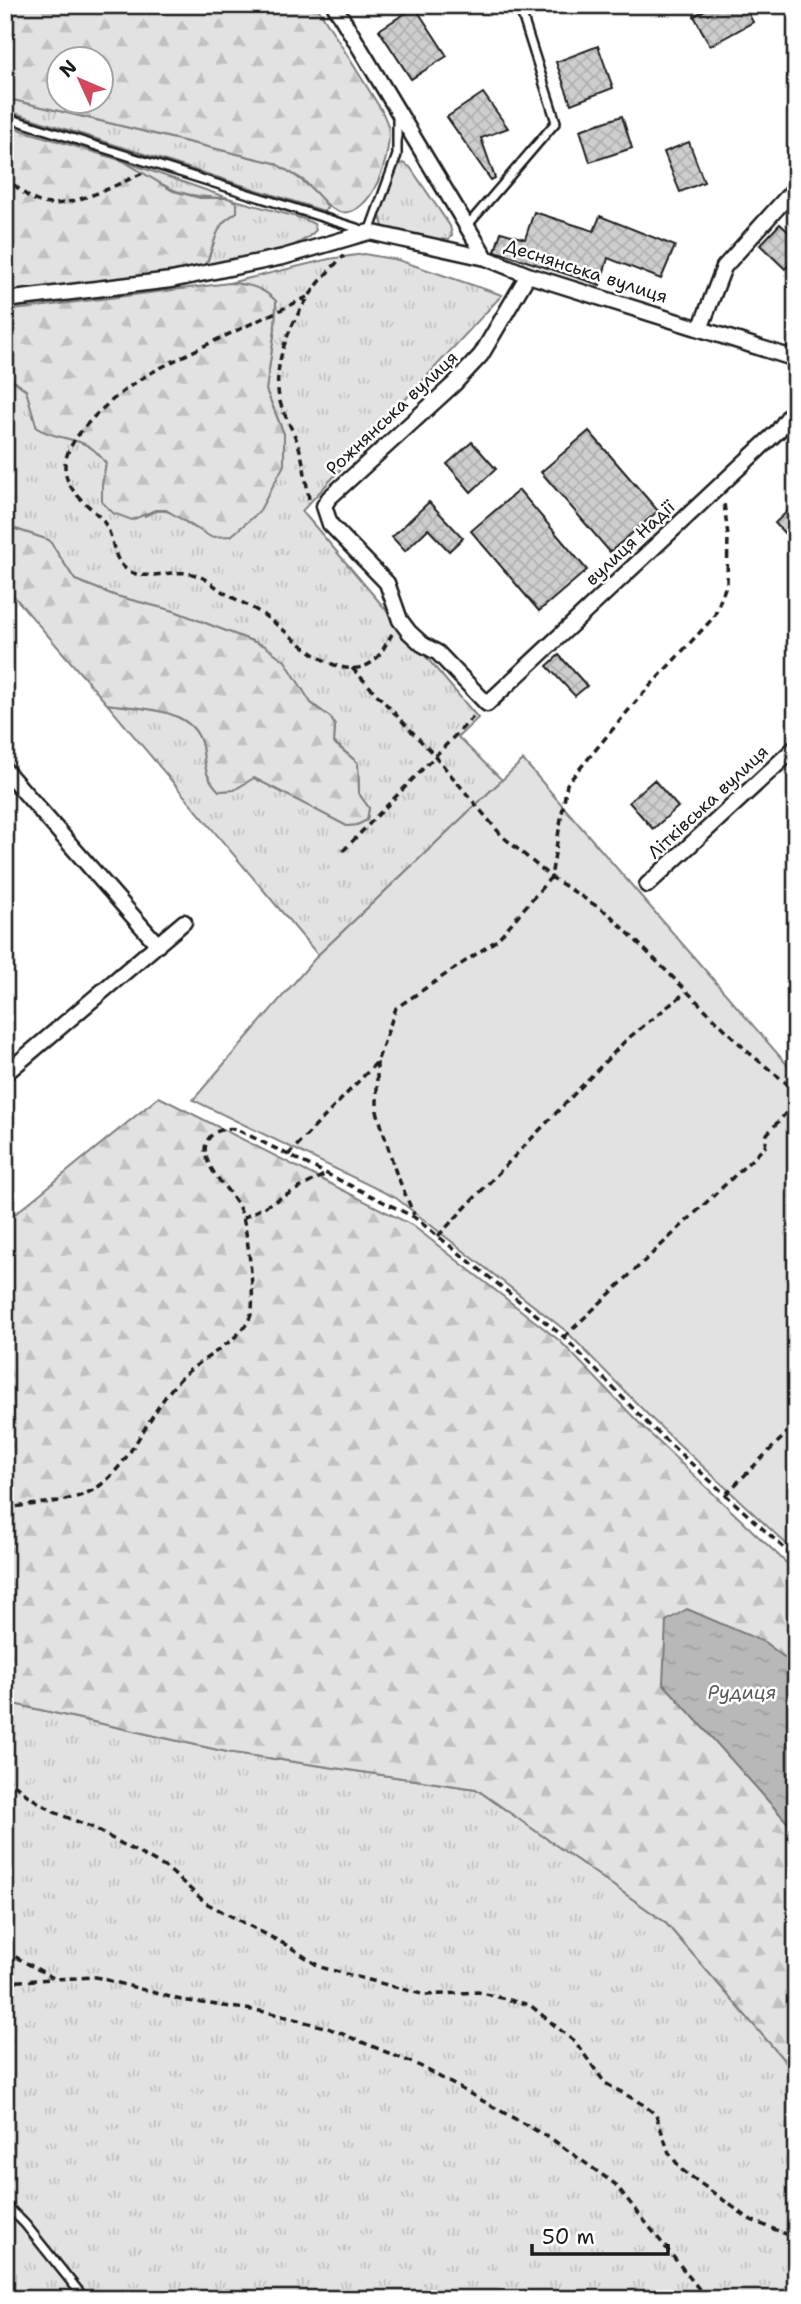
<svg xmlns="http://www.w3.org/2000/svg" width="801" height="2304" viewBox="0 0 801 2304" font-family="'Shantell Sans',sans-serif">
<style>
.grass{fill:url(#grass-tufts);stroke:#7f7f7f;stroke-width:2}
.forest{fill:url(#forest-firs);stroke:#7f7f7f;stroke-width:2;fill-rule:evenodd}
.green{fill:#e2e2e2;stroke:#7f7f7f;stroke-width:2}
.water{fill:url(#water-ripples);stroke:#7a7a7a;stroke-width:2}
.building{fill:url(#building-cross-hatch);stroke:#1c1c1c;stroke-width:2}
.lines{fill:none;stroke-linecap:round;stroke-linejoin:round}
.service-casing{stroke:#1c1c1c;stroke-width:12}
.minor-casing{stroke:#1c1c1c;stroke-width:19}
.path{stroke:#1c1c1c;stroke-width:3.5;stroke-dasharray:7 5;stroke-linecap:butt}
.service{stroke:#fff;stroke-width:7}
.minor{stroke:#fff;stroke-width:14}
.labels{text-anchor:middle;stroke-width:5;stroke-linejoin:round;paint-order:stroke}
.street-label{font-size:18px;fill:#1c1c1c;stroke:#fff}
.water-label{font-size:19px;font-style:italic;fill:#5a5a5a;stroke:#fff}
</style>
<defs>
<pattern id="grass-tufts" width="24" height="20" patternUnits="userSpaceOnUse" patternTransform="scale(1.75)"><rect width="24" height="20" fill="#e2e2e2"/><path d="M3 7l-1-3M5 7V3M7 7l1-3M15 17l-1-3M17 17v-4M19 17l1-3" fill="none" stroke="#c1c1c1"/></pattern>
<pattern id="forest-firs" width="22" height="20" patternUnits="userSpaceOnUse" patternTransform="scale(1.75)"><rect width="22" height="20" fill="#e2e2e2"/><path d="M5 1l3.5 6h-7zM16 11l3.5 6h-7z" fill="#c1c1c1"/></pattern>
<pattern id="water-ripples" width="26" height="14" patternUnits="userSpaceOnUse" patternTransform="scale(1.75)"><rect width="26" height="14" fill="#b8b8b8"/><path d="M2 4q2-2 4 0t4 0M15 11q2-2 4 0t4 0" fill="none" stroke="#9e9e9e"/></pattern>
<pattern id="building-cross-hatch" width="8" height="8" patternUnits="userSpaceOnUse" patternTransform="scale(1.75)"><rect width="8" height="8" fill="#cecece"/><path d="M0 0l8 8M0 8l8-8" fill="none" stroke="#b0b0b0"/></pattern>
</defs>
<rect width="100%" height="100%" fill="#fff"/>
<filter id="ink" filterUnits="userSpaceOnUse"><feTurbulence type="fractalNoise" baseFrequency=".0143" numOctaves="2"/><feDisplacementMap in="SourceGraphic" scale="14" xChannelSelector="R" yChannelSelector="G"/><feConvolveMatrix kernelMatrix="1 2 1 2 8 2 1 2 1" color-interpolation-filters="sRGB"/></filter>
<g filter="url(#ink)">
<path class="grass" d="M5,98L275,163C296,176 314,187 328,207L324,211L5,110Z
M123,161L228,198L304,219L314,224L316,230C293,255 238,261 205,267C211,256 216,230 222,223C226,219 233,215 237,212L228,198C177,198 165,187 123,161Z
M403,163L410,167L450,226L452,235L447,242L384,230L379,213L397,167Z
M364,254L398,260L502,295L302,511L478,718L458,737L502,780L318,955L107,704C138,709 194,706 202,746C206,766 203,774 219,791L234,790L254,777L347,826L357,825L367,820L369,808L359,794L358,763L334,742L335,726L331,718L311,703L265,646L174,611L116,596L75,580L49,540L13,528L5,530V377H9L26,390L37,428C54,439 79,437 95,450C99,454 102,459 106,463L102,485L145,516C166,503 176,516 194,528L284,434L266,390L275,328L276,301C262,287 248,284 229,283L329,259Z
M5,1702L227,1752L476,1789L665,1922L796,2074V2299H5Z"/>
<path class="forest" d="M5,5H316L382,111C384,116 387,122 388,127C393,151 373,218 340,212C327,209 315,190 303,180C294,174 284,169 275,163L5,98ZM60,60H102V102H60Z
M5,125L123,161L173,191L200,198H228L237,203V212C233,215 226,219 223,223C216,230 210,256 205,267L5,294Z
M229,283C248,284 262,287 276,301L275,328L266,390L284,434V465L259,512L231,536L211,537L166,510H155L132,520L113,513L102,502V485L106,463C102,459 99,454 94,450C79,437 54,439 37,428L26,390L9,377H5V311Z
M12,528L49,540L75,580L116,596L174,611L265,646L285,661L311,703L331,718L335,726L334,743L358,763L359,794L369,808L367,820L357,825L347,826L254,778L234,790L219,791C203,774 206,766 202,746C194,706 138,709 107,704L5,586V530Z
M159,1097L412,1225L560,1341L645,1429L796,1572V1666L764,1642L663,1683L796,1832V2074L665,1922L476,1789L227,1752L5,1702V1222Z"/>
<path class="green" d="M523,760L796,1075V1553L653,1420L566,1331L396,1198L193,1100L318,955Z"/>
<path class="water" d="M687,1609L764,1642L796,1666V1832L663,1683L666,1621Z"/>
<path class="building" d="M714,5H744L753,22L710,46L694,16Z
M415,7L447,56L411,79L379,30Z
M598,46L613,88L571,104L556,62Z
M483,93L508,128L481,138L495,178L491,180L447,117Z
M622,116L632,148L590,162L580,130Z
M689,142L704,182L680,192L664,152Z
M534,212L594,231L600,216L675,246L661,279L608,258L600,285L495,251L501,232L525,239Z
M780,224L796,239V259L785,269L760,245Z
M589,431L658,511L610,552L541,472Z
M472,442L496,469L471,492L447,464Z
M519,490L587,570L539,611L471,531Z
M429,502L463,538L449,551L428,529L405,551L392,537Z
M796,503V546L775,523Z
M559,655L587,686L575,696L547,666Z
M654,780L678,807L653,829L629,802Z"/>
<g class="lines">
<g class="service-casing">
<path id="service" d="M5,117L369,232L397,155V115
M467,226L556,122L519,5
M5,2204L25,2224L85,2299"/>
</g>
<g class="minor-casing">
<path id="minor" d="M334,5L486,258L528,275L796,359
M528,275L481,355L454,384L329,498L324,506L330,524L387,583L400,620L409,632L422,644L438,653L487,704L778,431L796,406
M5,300L171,280L283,257L369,232L486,258
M700,329L724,267L796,187
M5,770L158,945
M647,885L796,747
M5,1074L184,922"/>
</g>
<path class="path" d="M5,177C15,185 25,196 37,201C63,213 118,184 143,173
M307,297C255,323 200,346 149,374C124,388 65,434 65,466C65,493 89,503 103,521C116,537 110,560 129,571C148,583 176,565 201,577C209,581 216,587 223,592C238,601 255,608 269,619C294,636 331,679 365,666C379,661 385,645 392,634
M309,499C306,482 304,463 299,447C294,430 282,414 279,397C270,348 309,287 344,256
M352,668L435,756L502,836L551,877L609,914L748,1052L796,1091
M343,851L476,714
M377,1062V1111L395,1170L414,1215
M288,1155L377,1062L396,1008L497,940L551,877L567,784L638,699L714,617L727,583L728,536L724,503
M243,1218L326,1174
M438,1236L626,1040L686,992
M564,1337L765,1147L767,1134L796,1102
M726,1494L796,1424
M5,1509C38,1501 73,1506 102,1484C134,1458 151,1408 182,1377C202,1357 250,1337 252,1309C254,1290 248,1237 243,1218C237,1195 214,1180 207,1159C199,1138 218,1126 236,1129L414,1217L564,1337L648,1424L796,1559
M5,1776L27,1795L54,1812L91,1827L168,1869L206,1903L290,1947L320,1967L425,1995L478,1992L530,2005L576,2043L605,2083L644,2105L656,2115L669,2153L682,2170L751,2220L796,2238
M5,1951L55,1979L96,1977L181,2000L267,2012L328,2028L420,2066L553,2140L615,2184L707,2299
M5,1982L53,1979"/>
<use href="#service" class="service"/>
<use href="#minor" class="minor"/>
</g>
</g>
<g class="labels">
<g class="street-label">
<text transform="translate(586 271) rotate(18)" y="6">Деснянська вулиця</text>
<text transform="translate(392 413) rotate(-43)" y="6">Рожнянська вулиця</text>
<text transform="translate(630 543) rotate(-43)" y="6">вулиця Надії</text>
<text transform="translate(708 802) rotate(-43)" y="6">Літківська вулиця</text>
</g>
<g class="water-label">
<text x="742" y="1699">Рудиця</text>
</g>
</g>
<rect width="801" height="2304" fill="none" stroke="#fff" stroke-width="28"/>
<rect x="14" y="14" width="773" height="2276" fill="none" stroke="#1c1c1c" stroke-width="2.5" filter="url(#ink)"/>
<g transform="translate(80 80) rotate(314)"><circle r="33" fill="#ffffff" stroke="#a4a4a4" stroke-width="2"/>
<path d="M0-5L12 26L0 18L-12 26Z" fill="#d1495b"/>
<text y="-10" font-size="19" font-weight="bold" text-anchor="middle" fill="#1c1c1c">N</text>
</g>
<path d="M532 2244v10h136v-10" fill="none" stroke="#1c1c1c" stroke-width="3.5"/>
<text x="542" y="2244" font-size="21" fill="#1c1c1c" stroke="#ffffff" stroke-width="5" paint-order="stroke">50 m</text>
</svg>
